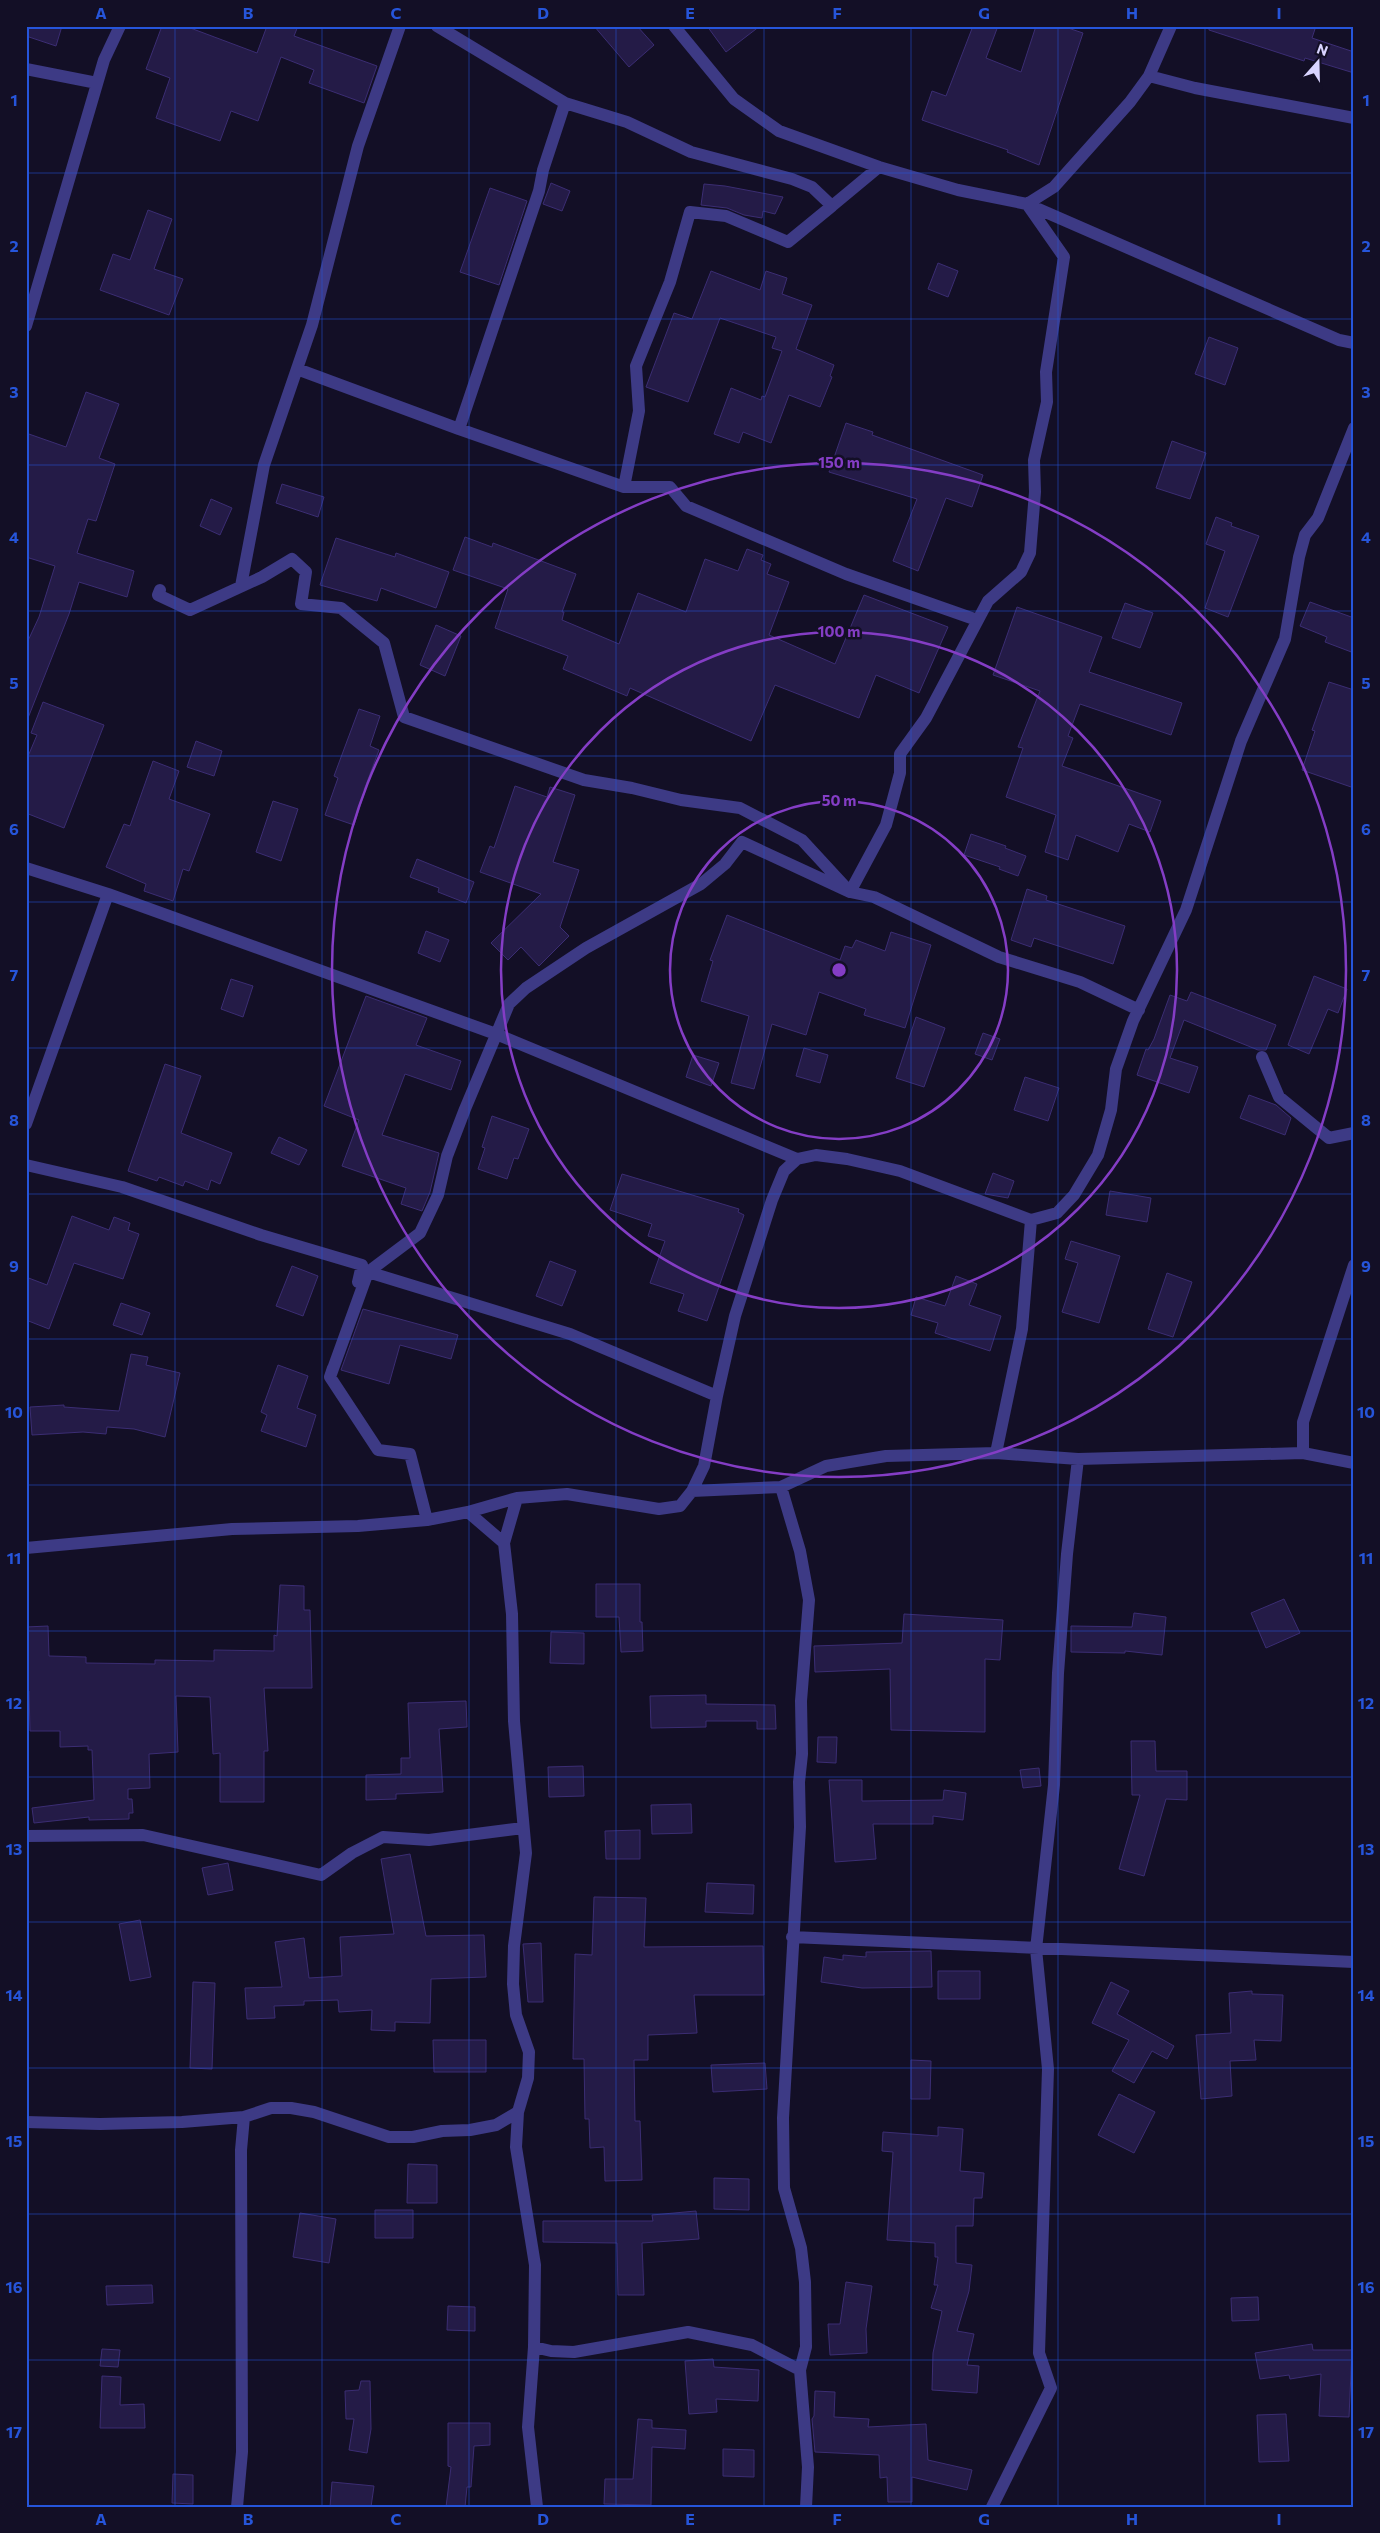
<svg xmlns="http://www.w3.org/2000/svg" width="1380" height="2533" viewBox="0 0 1380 2533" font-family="Commissioner,sans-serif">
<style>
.building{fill:#241b47;stroke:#3b2d73}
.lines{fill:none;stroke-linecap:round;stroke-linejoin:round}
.minor{stroke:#3d3a85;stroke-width:12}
.grid{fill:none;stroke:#2655da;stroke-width:1;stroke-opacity:0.55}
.ring{fill:none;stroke:#843dc5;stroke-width:2.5}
.centre{fill:#843dc5;stroke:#130f26;stroke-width:2.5}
.ring-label{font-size:15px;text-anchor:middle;font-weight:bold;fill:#843dc5;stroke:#130f26;stroke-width:5;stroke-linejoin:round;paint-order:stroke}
.neatline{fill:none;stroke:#2655da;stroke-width:2}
.grid-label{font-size:16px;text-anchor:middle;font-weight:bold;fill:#2655da}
</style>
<rect width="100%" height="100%" fill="#130f26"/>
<path class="building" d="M26,26H62L56,46L26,36Z
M162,26H185L257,53L267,26H298L294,36L377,66L364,103L309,83L314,70L281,57L258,121L231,111L220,141L156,118L170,78L146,69Z
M594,26H637L654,45L629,67Z
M707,26H760L726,52Z
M973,26H998L986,58L1021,72L1036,26H1062L1083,33L1039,165L1007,152L1008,150L922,120L932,91L946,96Z
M1209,26H1305L1315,29L1312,38L1354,52V73L1305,58L1304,61L1209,30Z
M551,183L570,191L562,211L543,204Z
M704,184L725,186L783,197L775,214L763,211L762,218L744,215L727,208L701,205Z
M490,188L527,201L499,285L460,272Z
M148,210L172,219L154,269L183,279L169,315L100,290L113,254L130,260Z
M938,263L958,271L948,297L928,289Z
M711,271L760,290L766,271L787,278L782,294L812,305L796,349L834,365L830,376L832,377L820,407L789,395L771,443L743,432L739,443L714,434L731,388L761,400L762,396L765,397L782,351L772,348L776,337L720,318L688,402L646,387L674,313L692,319Z
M1209,337L1238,348L1225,385L1195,374Z
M86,392L119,404L99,458L115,464L96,521L88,519L77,553L134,571L127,597L79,582L69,614L28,718L26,645L39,617L55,566L26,557V433L66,447Z
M846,423L873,432L872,435L983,475L972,507L946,498L918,571L893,561L917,499L829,472Z
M1172,441L1206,453L1190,499L1156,488Z
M282,484L324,497L318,517L276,503Z
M211,499L232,508L220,535L200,526Z
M1216,517L1232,523L1231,526L1259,536L1228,617L1205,608L1225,551L1206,544Z
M465,537L492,547L493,543L576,574L562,612H564L562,620L619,644L638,593L686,612L705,559L738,571L747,549L763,555L761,560L771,564L767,574L789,582L769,635L835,664L864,595L948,627L919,693L876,675L859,718L775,685L751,741L630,688L627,696L563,669L568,656L495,628L508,589L453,570Z
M336,538L395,557L396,553L449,572L436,608L381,588L377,601L320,585Z
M1310,602L1354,618V653L1325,642L1327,637L1300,626Z
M1125,603L1153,613L1140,648L1112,638Z
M1017,607L1102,637L1089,672L1182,703L1171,735L1080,704L1068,736L1073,738L1062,766L1161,801L1150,832L1129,824L1118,852L1076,835L1068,860L1045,852L1056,815L1006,797L1023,748L1018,747L1040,691L993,675Z
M436,625L461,636L445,676L420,665Z
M1329,682L1354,690V788L1302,770L1315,731L1312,730Z
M43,702L104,725L64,828L26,813V761L37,735L31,733Z
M359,709L380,716L370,746L379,750L364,790L365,791L354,825L325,815L338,778L334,776Z
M196,741L222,751L214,776L187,767Z
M153,761L179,771L169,799L210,814L189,871L183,869L173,901L144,891L146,884L106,867L124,824L130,826Z
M515,786L547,797L550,787L575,795L553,862L579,870L560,927L569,936L539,966L521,947L508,960L491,943L541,894L480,872L490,846L494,848Z
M273,801L298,809L281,861L256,852Z
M971,834L1006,846L1005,848L1026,856L1018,876L999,869L1000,867L964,855Z
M417,859L474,882L466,903L438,892L439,888L410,877Z
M1027,889L1047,896L1046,900L1125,926L1113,964L1034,938L1031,947L1011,940Z
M727,915L840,960L845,946L852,948L856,940L885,951L891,932L931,945L905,1028L864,1015L866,1009L819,992L806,1035L772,1024L754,1089L731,1083L749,1016L701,1001L713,961L710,960Z
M426,931L449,940L440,962L418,953Z
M1314,976L1347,989L1338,1013L1328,1009L1309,1054L1288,1045Z
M231,979L253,986L243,1017L221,1009Z
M1191,992L1276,1025L1266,1050H1258L1184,1020L1170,1058L1198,1067L1189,1093L1137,1075L1146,1049L1148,1050L1154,1039L1170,995L1187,1001Z
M366,996L427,1018L416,1045L461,1061L451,1090L405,1074L382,1135L439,1153L430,1192L422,1211L401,1204L406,1188L342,1166L359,1120L324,1106Z
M916,1017L945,1028L924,1087L896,1078Z
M983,1033L1000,1039L992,1060L975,1054Z
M804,1048L828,1055L820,1083L796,1076Z
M693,1055L719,1063L711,1086L686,1077Z
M165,1064L201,1076L181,1133L232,1153L220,1184L211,1180L208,1190L185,1181L183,1186L159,1177L157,1181L128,1171Z
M1025,1077L1059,1088L1048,1121L1014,1110Z
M1249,1095L1276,1105L1291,1118L1285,1135L1240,1118Z
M492,1116L529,1129L518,1159L514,1158L507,1179L478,1169L485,1148L482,1147Z
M279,1137L307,1150L299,1165L271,1153Z
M993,1173L1014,1181L1008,1198L985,1194Z
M622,1174L739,1209L738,1212L744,1215L707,1321L678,1311L684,1294L650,1283L665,1241L648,1236L652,1224L610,1210Z
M1110,1191L1151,1198L1147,1222L1106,1215Z
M72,1216L109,1230L114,1217L130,1223L128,1230L139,1234L123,1279L74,1263L49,1329L26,1320V1277L47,1285Z
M1071,1241L1120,1256L1099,1323L1062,1312L1078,1263L1065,1259Z
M550,1261L576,1271L562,1306L536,1296Z
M292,1266L318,1276L303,1316L276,1306Z
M1167,1273L1192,1282L1173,1337L1148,1329Z
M956,1276L977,1284L969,1305L1001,1316L990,1351L935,1333L938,1323L911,1315L916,1297L945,1306Z
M121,1303L150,1313L142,1335L113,1325Z
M363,1309L458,1335L451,1359L400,1345L389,1384L341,1370Z
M131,1354L148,1357L146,1365L180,1373L165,1437L134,1429L107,1427L106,1434L83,1432L32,1435L30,1407L64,1405V1407L119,1411Z
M278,1365L308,1376L297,1408L316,1415L306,1447L261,1431L267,1415L261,1412Z
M596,1584H640V1622H642L643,1651L621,1652L619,1617H596Z
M280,1585L304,1586V1610H310L312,1688H264L268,1751H264V1802H220V1753L213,1754L210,1697L176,1696L178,1752L149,1754L150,1788L128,1789V1799H132L133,1813H129V1819L89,1820V1817L34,1823L32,1808L94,1800L92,1750H88V1746L60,1747V1731H30L29,1691H26V1627L48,1626L49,1656L86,1657V1663L155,1664V1660L214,1661V1650L274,1651V1635L277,1636Z
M1284,1599L1300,1633L1266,1648L1251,1613Z
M1134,1613L1166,1617L1162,1655L1125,1651V1653L1071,1652V1626L1132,1627Z
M904,1614L1003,1620L1000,1660L985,1659V1732L891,1730L890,1669L815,1672L814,1646L902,1643Z
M551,1632L584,1633V1664L550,1663Z
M706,1695V1704L775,1705L776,1729H757V1721H706V1727L651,1728L650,1696Z
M466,1701L467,1727L439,1729L443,1792L396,1794V1799L366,1800V1775L401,1774V1758H410L408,1703Z
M818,1737H837L836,1763L817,1762Z
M1131,1741H1155L1156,1771H1187V1800L1166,1799L1144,1876L1119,1869L1140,1795H1132Z
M583,1766L584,1796L549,1797L548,1767Z
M1039,1768L1041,1786L1023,1788L1020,1770Z
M829,1780H862V1801L943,1800L944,1790L966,1793L963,1820L933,1816V1824H873L876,1859L835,1862Z
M691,1804L692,1833L652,1834L651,1805Z
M640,1830V1859H606L605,1831Z
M410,1854L426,1936L484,1935L486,1977L431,1979L430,2023L395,2022V2031L371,2030L372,2010L339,2012L338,2000L304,2001V2005L274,2006L275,2018L247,2019L245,1988L282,1987L275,1942L304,1938L309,1978L342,1976L340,1937L394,1934L381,1859Z
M228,1863L233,1890L208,1895L202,1868Z
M707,1883L754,1885L753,1914L705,1912Z
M594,1897L646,1898L644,1947L763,1946L764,1995H694L697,2033L648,2035V2060H634L635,2121H640L642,2180L605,2181L604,2147L590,2148L589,2119H585L584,2059H573L575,1954L592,1955Z
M140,1920L151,1977L130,1981L119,1924Z
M541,1943L543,2002H528L523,1944Z
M931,1951L932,1987L862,1988L821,1982L824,1957L843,1960V1955L866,1957V1952Z
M938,1971H980V1999H938Z
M193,1982L215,1983L212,2069L190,2068Z
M1111,1982L1129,1991L1117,2014L1174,2046L1167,2059L1152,2051L1134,2083L1112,2071L1129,2040L1092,2023Z
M1252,1991V1994L1283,1995L1281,2041L1254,2040L1256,2060L1230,2061L1232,2096L1201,2099L1196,2035L1231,2033L1229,1993Z
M433,2040H486V2072H434Z
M911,2060L931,2061L930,2099H911Z
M765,2063L767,2089L713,2092L711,2065Z
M1119,2094L1155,2112L1134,2153L1098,2135Z
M938,2127L963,2129L960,2171L984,2173L982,2198H974L973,2226H956V2263L972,2265L969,2291L957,2331L974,2334L967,2365L979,2366L977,2393L932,2390L933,2353L942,2311L931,2308L938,2285H934L938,2257H935V2243L887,2240L893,2152L882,2151L883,2132L938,2136Z
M408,2164L437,2165V2203H407Z
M714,2178L749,2179V2210L714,2209Z
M375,2210H413V2238H375Z
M696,2211L699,2239L642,2243L644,2295H618L617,2243L543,2242V2221H653L652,2215Z
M300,2213L336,2219L329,2263L293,2257Z
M846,2282L872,2286L866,2329L867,2353L830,2355L828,2324H840Z
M152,2285L153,2303L107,2305L106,2286Z
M1258,2297L1259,2320L1232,2321L1231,2298Z
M448,2306L475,2307V2331L447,2330Z
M1312,2344L1313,2350H1352L1349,2417L1319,2416L1321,2374L1290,2379L1289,2375L1260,2379L1255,2353Z
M102,2349L120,2350L118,2367L100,2366Z
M713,2359L714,2367L759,2370L758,2401L716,2399L717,2412L689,2414L685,2361Z
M102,2376L121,2377L120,2405L144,2404L145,2428H100Z
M361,2381H370L371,2429L367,2453L349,2450L354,2419H346L345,2391L359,2390Z
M815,2391L835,2392L834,2417L869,2419L868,2427L926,2424L928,2460L972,2470L967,2490L912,2477V2502H888L887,2477L880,2478L879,2455L815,2452L812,2419L814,2416Z
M1286,2414L1289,2461L1259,2462L1257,2415Z
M638,2419L652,2420V2428L686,2430L685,2449L652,2447L651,2505L604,2504L605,2479H633Z
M448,2423H490V2445L474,2446L471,2487H467L465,2507H446L451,2467L448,2466Z
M723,2449L754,2450V2477L723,2476Z
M173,2474L193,2475V2504L172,2503Z
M332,2482L374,2486L371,2507H330Z"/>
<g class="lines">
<path class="minor" d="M437,26L565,103
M674,26L734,99L779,131L879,167L958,190L1027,204L1339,340L1354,343
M26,69L97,83
M1149,76L1195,88L1354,118
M1027,204L1054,187L1130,102L1149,76L1171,26
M832,206L788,242L726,216L690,212L670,282L636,366L639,411L624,487H670L686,506L846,574L977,620
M26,326L104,60L120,26
M297,369L459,429
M624,487L459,429L539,191L543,170L565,103L627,122L691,152L792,179L812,187L832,206L879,167
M241,586L264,465L312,325L358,146L400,26
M160,590L158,595L190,610L262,577L292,559L306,572L301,604L341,608L384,643L404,717L584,780L632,788L681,800L740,808L802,840L850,892L874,897L999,957L1080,982L1139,1010
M26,868L108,894L26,1124
M108,894L496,1034L797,1159
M1262,1057L1279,1097L1329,1138L1354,1133
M26,1165L122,1187L261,1235L362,1265L358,1282
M368,1272L570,1334L717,1396
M333,1368L330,1377L378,1450L410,1454L427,1520
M330,1377L368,1272L420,1233L438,1195L447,1156L465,1109L509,1004L526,988L586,948L701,884L725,864L742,842L850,892L886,825L900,773V754L926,718L988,601L1021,572L1030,553L1035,492L1034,460L1047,402L1046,372L1064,257L1027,204
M996,1453L1022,1329L1031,1220
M1303,1453V1422L1354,1265
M781,1487L800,1551L809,1600L801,1701L802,1754L799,1782L800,1827L783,2118L784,2188L801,2248L805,2282L806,2347L800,2370L808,2467L806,2507
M692,1491L781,1487L826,1466L886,1456L996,1453L1078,1459L1303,1453L1354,1463
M517,1498L504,1543L512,1614L514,1721L526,1853L514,1946L513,1984L516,2015L529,2052L528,2078L518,2112L516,2147L535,2265L534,2347L528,2427L537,2507
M468,1512L504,1543
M26,1548L232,1529L358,1526L427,1520L468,1512L517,1498L567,1494L659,1509L680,1506L692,1491L704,1466L717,1396L735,1316L772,1200L784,1171L797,1159L816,1155L847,1159L900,1171L1031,1220L1057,1213L1074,1195L1098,1155L1111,1110L1116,1069L1133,1021L1186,910L1241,741L1285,639L1299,557L1305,535L1318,518L1354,428
M26,1836L143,1835L321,1875L352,1853L383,1837L429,1840L523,1828
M792,1937L1354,1962
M26,2122L100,2124L182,2122L244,2117L271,2108H291L314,2112L389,2137H413L442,2131L470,2130L496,2125L518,2112
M534,2347L551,2351L574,2352L688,2332L752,2345L800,2370
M237,2507L242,2452L241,2150L244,2117
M992,2507L1051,2388L1039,2353L1048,2069L1036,1949L1054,1785L1058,1673L1067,1554L1078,1459"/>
</g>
<path class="grid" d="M175,26V2507M322,26V2507M469,26V2507M616,26V2507M764,26V2507M911,26V2507M1058,26V2507M1205,26V2507M26,173H1354M26,319H1354M26,465H1354M26,611H1354M26,756H1354M26,902H1354M26,1048H1354M26,1194H1354M26,1339H1354M26,1485H1354M26,1631H1354M26,1777H1354M26,1922H1354M26,2068H1354M26,2214H1354M26,2360H1354"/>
<g class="ring">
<circle cx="839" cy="970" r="169"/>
<circle cx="839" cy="970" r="338"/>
<circle cx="839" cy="970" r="507"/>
</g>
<circle cx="839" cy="970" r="8" class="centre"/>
<g class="ring-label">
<text x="839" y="468">150 m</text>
<text x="839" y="637">100 m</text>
<text x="839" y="806">50 m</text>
</g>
<rect width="1380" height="2533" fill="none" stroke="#130f26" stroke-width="55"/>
<g transform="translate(1318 62) rotate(20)" stroke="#130f26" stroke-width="4" paint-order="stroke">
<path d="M0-4L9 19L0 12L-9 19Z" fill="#d9d4ff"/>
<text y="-8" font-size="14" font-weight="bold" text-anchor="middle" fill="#d9d4ff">N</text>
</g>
<rect x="28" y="28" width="1324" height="2478" class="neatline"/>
<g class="grid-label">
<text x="101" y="19">A</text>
<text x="248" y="19">B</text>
<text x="396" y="19">C</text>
<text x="543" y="19">D</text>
<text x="690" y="19">E</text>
<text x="837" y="19">F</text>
<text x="984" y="19">G</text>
<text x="1132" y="19">H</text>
<text x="1279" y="19">I</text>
<text x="14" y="106">1</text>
<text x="1366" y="106">1</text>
<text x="14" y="252">2</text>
<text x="1366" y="252">2</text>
<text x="14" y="398">3</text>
<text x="1366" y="398">3</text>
<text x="14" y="543">4</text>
<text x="1366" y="543">4</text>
<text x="14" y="689">5</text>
<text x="1366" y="689">5</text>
<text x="14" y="835">6</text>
<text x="1366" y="835">6</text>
<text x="14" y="981">7</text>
<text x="1366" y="981">7</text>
<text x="14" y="1126">8</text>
<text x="1366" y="1126">8</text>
<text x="14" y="1272">9</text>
<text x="1366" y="1272">9</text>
<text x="14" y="1418">10</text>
<text x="1366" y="1418">10</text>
<text x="14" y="1564">11</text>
<text x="1366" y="1564">11</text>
<text x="14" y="1709">12</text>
<text x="1366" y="1709">12</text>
<text x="14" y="1855">13</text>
<text x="1366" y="1855">13</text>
<text x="14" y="2001">14</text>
<text x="1366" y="2001">14</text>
<text x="14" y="2147">15</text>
<text x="1366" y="2147">15</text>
<text x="14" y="2293">16</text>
<text x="1366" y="2293">16</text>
<text x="14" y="2438">17</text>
<text x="1366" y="2438">17</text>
<text x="101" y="2525">A</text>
<text x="248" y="2525">B</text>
<text x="396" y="2525">C</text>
<text x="543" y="2525">D</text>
<text x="690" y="2525">E</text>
<text x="837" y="2525">F</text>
<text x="984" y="2525">G</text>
<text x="1132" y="2525">H</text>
<text x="1279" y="2525">I</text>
</g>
</svg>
